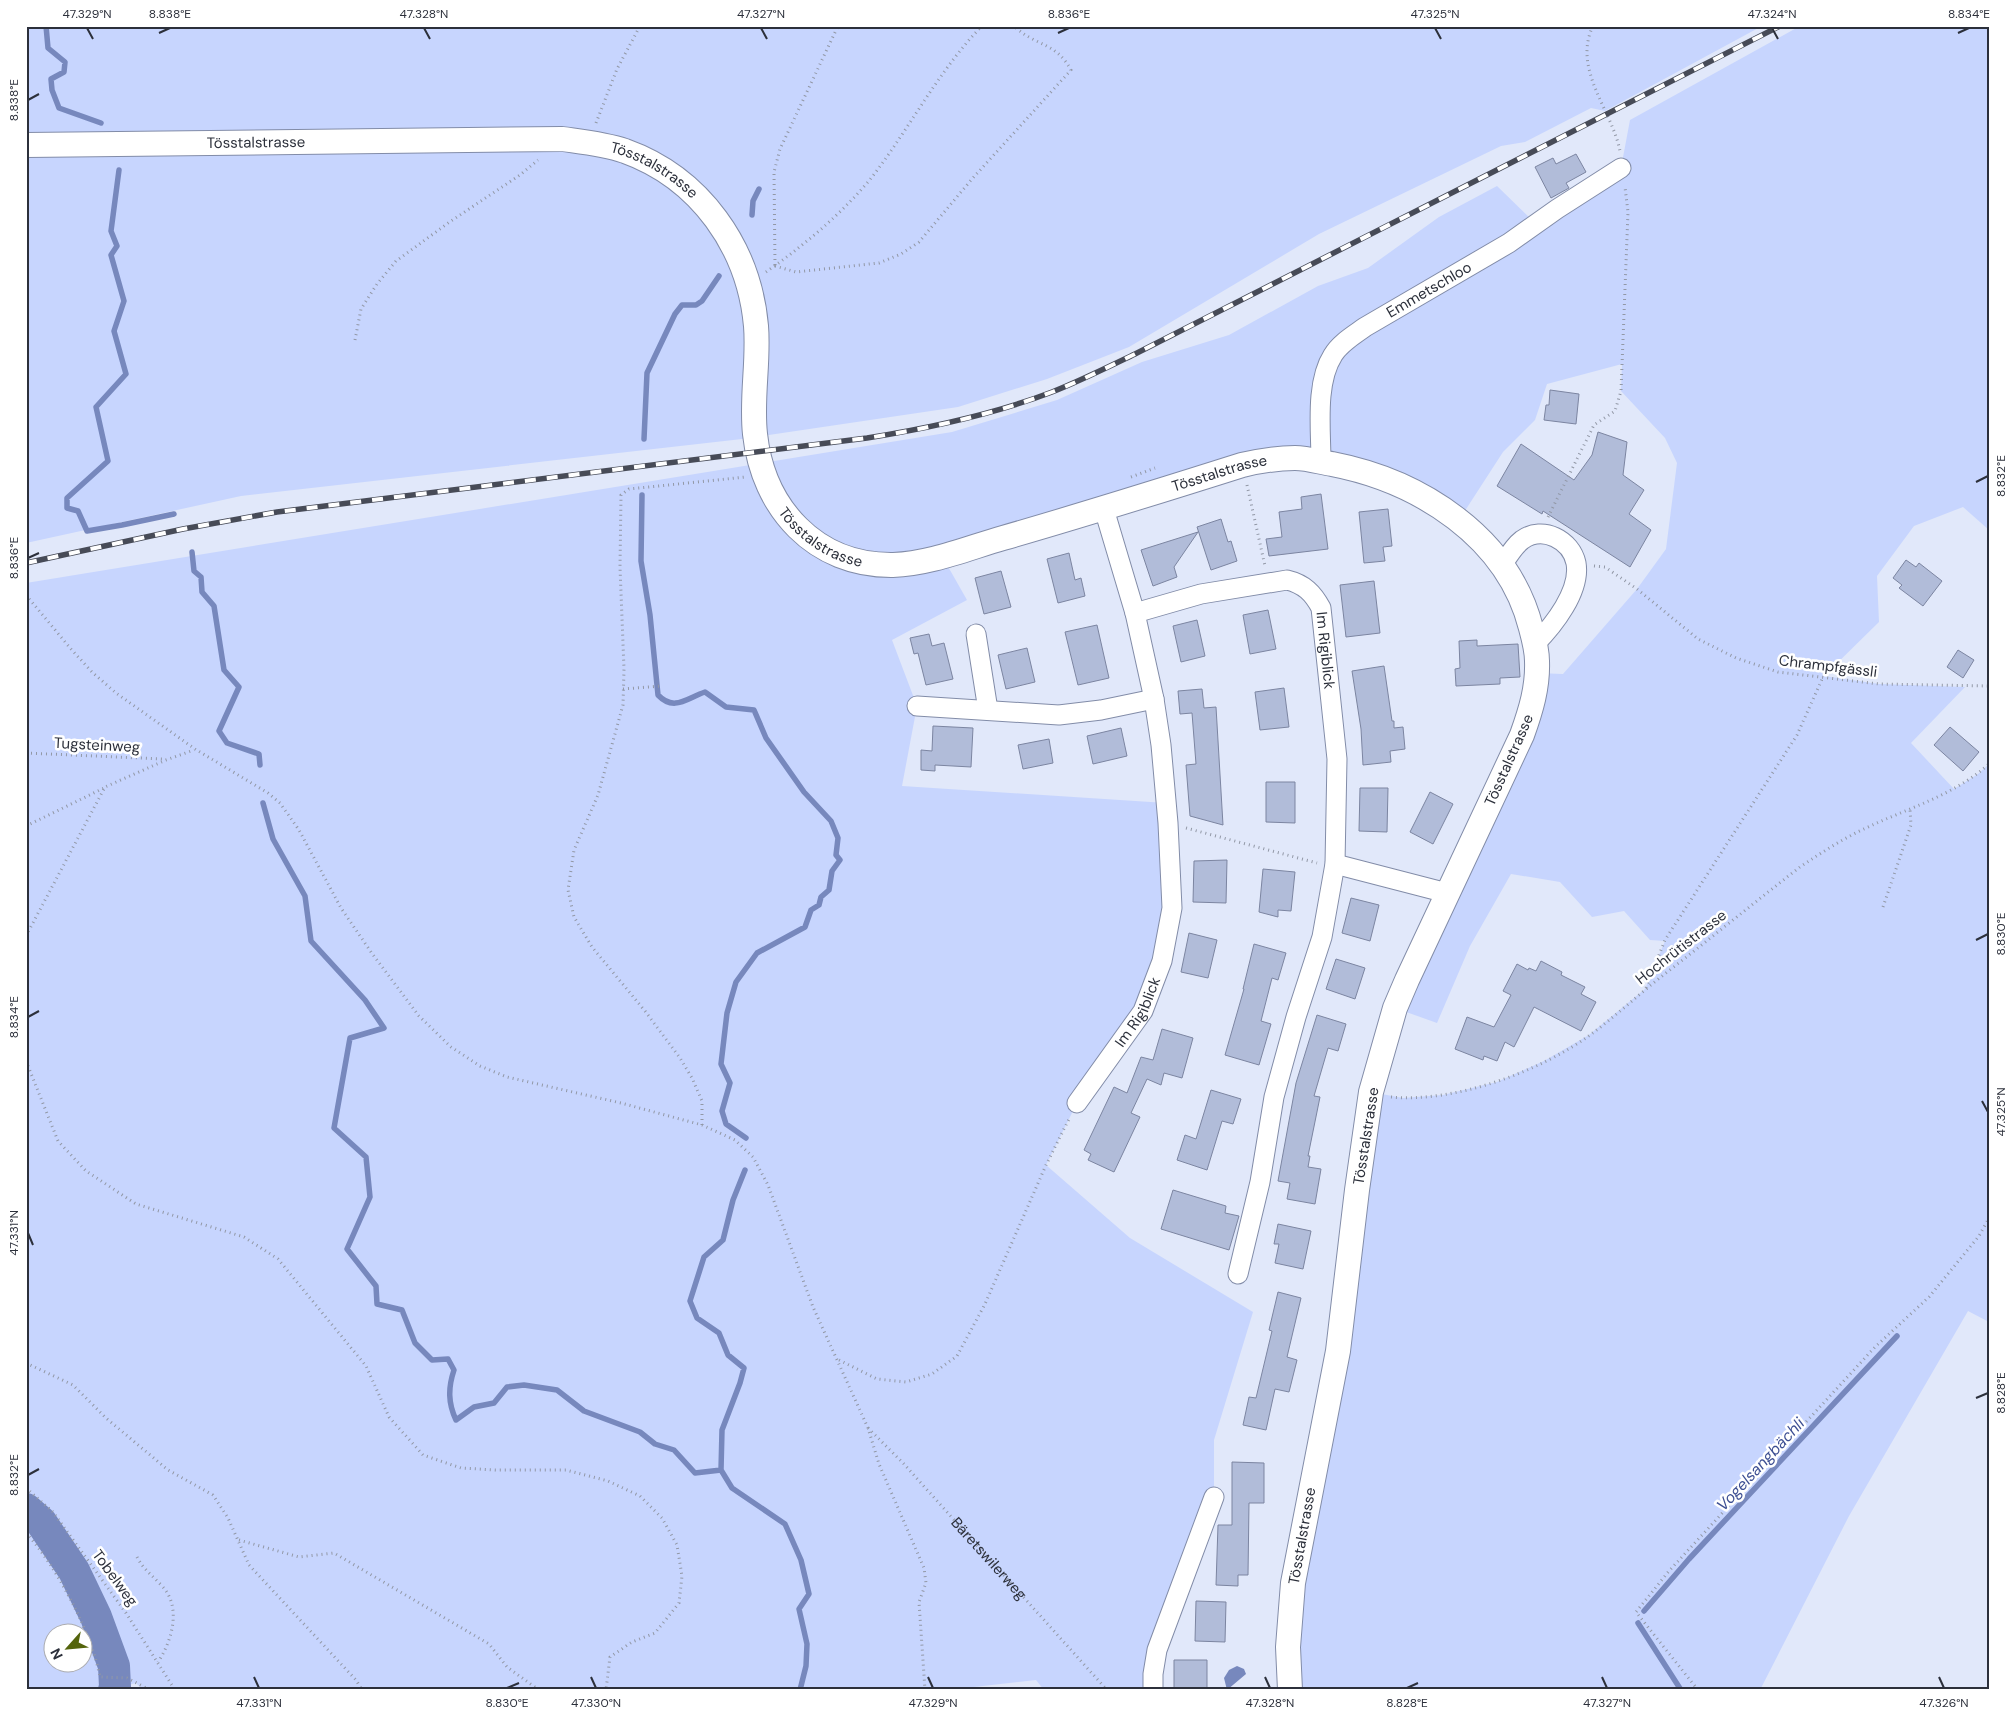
<svg xmlns="http://www.w3.org/2000/svg" width="2015" height="1716" viewBox="0 0 2015 1716" font-family="'DM Sans',sans-serif">
<style>
.green{fill:#c7d5fe;fill-rule:evenodd}
.water{fill:#7788bd}
.lines{fill:none;stroke-linecap:round;stroke-linejoin:round}
.stream{stroke:#7788bd;stroke-width:5.5}
.river{stroke:#7788bd;stroke-width:32}
.building{fill:#b1bcd9;stroke:#7c85a1}
.minor-casing{stroke:#828ca8;stroke-width:21}
.major-casing{stroke:#828ca8;stroke-width:26}
.path{stroke:#9298a6;stroke-width:3;stroke-dasharray:1 4;stroke-linecap:butt}
.minor{stroke:#fff;stroke-width:19}
.major{stroke:#fff;stroke-width:24}
.rail-casing{stroke:#474b57;stroke-width:5.5}
.rail{stroke:#fff;stroke-width:4;stroke-dasharray:11;stroke-linecap:butt}
.ticks{fill:none;stroke:#2c303b;stroke-width:2}
.labels{text-anchor:middle;stroke-width:5;stroke-linejoin:round;paint-order:stroke}
.street-label{font-size:15px;fill:#2c303b;stroke:#fff}
.water-label{font-size:16px;font-style:italic;fill:#3d4f93;stroke:#fff}
.neatline{fill:none;stroke:#2c303b;stroke-width:2}
.ticks-label{font-size:12px;text-anchor:middle;fill:#2c303b}
</style>
<rect width="100%" height="100%" fill="#e1e8fa"/>
<path class="green" d="M26,26H1762L1605,111L1591,108L1525,142L1501,146L1319,234L1129,347L1047,379L958,407L742,439L241,496L26,543Z
M1800,26H1989V530L1963,507L1914,526L1877,576L1879,622L1824,676L1879,684L1965,687L1911,743L1954,789L1978,774L1989,764V1322L1968,1311L1849,1516L1760,1690H1290L1371,1092L1403,1098L1443,1095L1497,1082L1544,1061L1589,1035L1645,989L1665,941L1650,940L1624,911L1592,917L1560,882L1511,874L1470,946L1437,1023L1395,1008L1537,673L1563,674L1637,589L1666,549L1677,463L1665,438L1621,391L1622,364L1547,384L1535,420L1503,452L1459,520L1296,458L942,556L967,600L892,640L917,706L902,786L1166,803L1172,908L1143,1011L1077,1103L1046,1165L1130,1238L1253,1312L1214,1440V1497L1153,1690H1044L1036,1680L974,1687L973,1690H143L136,1683L109,1690H26V583L952,432L1057,400L1142,362L1229,335L1318,286L1368,268L1439,217L1497,186L1536,224L1621,168L1630,120ZM52,1634H82V1664H52Z"/>
<path class="water" d="M1237,1666L1244,1669L1246,1674L1227,1690L1224,1678L1229,1670Z"/>
<g class="lines">
<path class="stream" d="M46,26L48,48L65,62L64,72L51,79L52,90L59,108L101,123
M119,170L111,231L117,246L111,255L124,301L114,331L126,374L96,407L108,461L67,498V508L78,511L87,531L122,525L174,514
M752,215L753,201L759,189
M644,439L647,373L675,314L682,305H696L702,301L719,276
M642,495L641,561L650,615L658,695C674,712 687,698 705,692L726,707L754,710L766,738L804,792L831,821L838,838L836,855L840,860L832,871L829,890L821,897L819,905L811,910L805,927L757,953L736,982L727,1013L721,1064L730,1083L722,1111L726,1124L746,1138
M192,552L194,571L201,577L202,592L214,606L224,670L239,687L219,731L227,743L259,754L260,765
M263,803L273,839L305,896L311,941L365,1000L384,1028L350,1038L334,1128L366,1157L370,1197L347,1249L376,1286L377,1304L402,1310L415,1343L432,1360L448,1359L454,1370C448,1388 448,1403 456,1420L474,1407L494,1403L507,1387L524,1385L557,1390L584,1411L640,1432L655,1444L674,1450L695,1473L721,1470
M745,1170L733,1200L723,1240L704,1257L690,1301L697,1318L719,1333L728,1355L744,1368L740,1383L722,1430L721,1470L732,1488L785,1524L801,1560L809,1594L799,1609L807,1644L806,1666L800,1690
M1644,1611L1689,1559L1897,1336
M1638,1623L1681,1690"/>
<path class="river" d="M26,1509L41,1522L74,1571L96,1617L114,1666L115,1687L114,1690"/>
</g>
<path class="building" d="M1576,154L1586,172L1566,183L1569,188L1551,198L1535,167L1553,158L1556,164Z
M1550,390L1579,394L1576,424L1544,420L1546,405H1549Z
M1598,432L1627,442L1623,475L1644,490L1629,514L1651,530L1630,567L1543,511L1542,514L1497,486L1521,444L1574,480L1592,455Z
M1321,494L1328,549L1269,556L1266,539L1282,537L1279,512L1302,509L1301,497Z
M1388,509L1392,546L1383,547L1385,561L1364,563L1359,512Z
M1221,519L1228,542L1231,541L1237,561L1211,570L1197,527Z
M1198,532L1174,567L1177,577L1153,586L1141,550Z
M1069,553L1075,580L1081,578L1085,596L1058,603L1047,559Z
M1906,560L1916,567L1919,563L1942,581L1923,606L1899,588L1902,585L1893,578Z
M1001,571L1011,607L984,614L975,578Z
M1374,581L1380,633L1346,637L1340,585Z
M1268,610L1276,649L1250,654L1243,615Z
M1197,620L1205,656L1181,662L1173,626Z
M1097,625L1109,678L1078,685L1065,632Z
M929,634L932,646L944,643L953,679L926,685L918,653L914,654L910,638Z
M1477,640V646L1518,644L1520,677L1500,678V684L1456,686L1455,669L1460,668L1459,641Z
M1027,648L1035,682L1006,689L998,655Z
M1958,650L1974,660L1963,678L1947,667Z
M1384,666L1392,721H1394V728L1403,727L1405,749L1390,751L1391,762L1363,765L1361,729L1352,671Z
M1284,688L1289,727L1260,730L1255,692Z
M1202,689L1204,708L1216,707L1223,825L1190,816L1186,765L1196,764L1192,713L1180,714L1178,691Z
M933,726L973,728L971,767L935,765V771L921,770V750L932,751Z
M1950,727L1979,752L1963,771L1934,745Z
M1121,728L1127,756L1093,764L1087,736Z
M1049,739L1053,763L1023,769L1018,745Z
M1266,782H1295V823L1266,822Z
M1360,788H1388L1387,832L1359,831Z
M1430,792L1453,804L1433,844L1410,832Z
M1227,860L1226,903L1193,902L1194,861Z
M1263,869L1295,872L1291,911L1278,910V917L1259,912Z
M1351,898L1379,905L1370,941L1342,933Z
M1189,933L1217,940L1208,978L1181,972Z
M1254,944L1286,953L1278,980L1272,978L1261,1021L1271,1024L1259,1065L1225,1055L1244,989H1243Z
M1336,959L1365,968L1355,999L1326,989Z
M1541,961L1562,972L1561,975L1585,987L1581,994L1596,1002L1581,1031L1534,1007L1514,1047L1505,1042L1497,1061L1484,1056L1483,1060L1455,1049L1467,1017L1494,1027L1511,995L1503,991L1517,964L1528,970L1529,968L1536,971Z
M1317,1015L1346,1024L1338,1051L1328,1048L1314,1096L1320,1097L1308,1156H1310L1308,1167L1321,1169L1315,1204L1287,1199L1290,1183L1278,1181L1296,1083Z
M1162,1029L1193,1038L1182,1078L1164,1073L1161,1085L1147,1079L1131,1113L1140,1117L1114,1172L1088,1160L1091,1154L1084,1150L1114,1087L1127,1093L1141,1057L1153,1060Z
M1211,1090L1241,1099L1233,1124L1222,1121L1207,1170L1177,1160L1185,1135L1196,1139Z
M1173,1190L1226,1206L1225,1213L1239,1216L1229,1250L1161,1229Z
M1278,1224L1311,1231L1303,1269L1275,1263L1279,1244H1274Z
M1278,1292L1301,1298L1287,1357L1297,1360L1289,1392L1275,1389L1266,1430L1243,1425L1249,1397L1256,1398L1272,1331L1269,1330Z
M1232,1462L1264,1463V1503H1249L1248,1575H1238V1586L1216,1585L1218,1525H1232Z
M1196,1601L1226,1602L1225,1642L1195,1641Z
M1174,1660H1207V1690H1174Z"/>
<g class="lines">
<g class="minor-casing">
<g id="minor">
<path id="s2" d="M1321,462C1321,430 1315,383 1333,355C1340,343 1354,335 1365,327L1509,243L1557,209L1621,168"/>
<path d="M1503,564C1508,556 1514,546 1522,540C1543,525 1571,540 1576,563C1581,591 1553,626 1535,644"/>
<path id="s3" d="M1135,613L1201,594L1287,580C1304,584 1313,593 1321,608L1337,759L1335,864L1322,937L1296,1017L1274,1097L1260,1182L1238,1274"/>
<path d="M976,634L988,710"/>
<path d="M917,706L1059,715L1101,710L1154,699"/>
<path d="M1335,864L1447,893"/>
<path id="s4" d="M1077,1103L1143,1011L1162,961L1172,908L1168,823L1161,745L1154,699L1135,613L1104,509"/>
<path d="M1153,1690V1674L1157,1650L1214,1497"/>
</g>
</g>
<g class="major-casing">
<g id="major">
<path id="s5" d="M26,145L562,139C583,142 604,144 625,151C700,178 749,247 756,326C759,361 751,398 755,434C763,508 815,566 893,565C930,564 968,548 1003,538C1083,515 1163,490 1242,465C1259,461 1277,458 1295,458C1307,458 1320,462 1332,464C1420,481 1508,537 1531,628C1534,639 1537,650 1537,661C1538,687 1531,710 1522,735L1407,980L1395,1008L1371,1092L1357,1190L1338,1351L1293,1583L1288,1647L1290,1690"/>
</g>
</g>
<g class="path">
<path d="M1593,26C1572,69 1612,110 1620,151"/>
<path d="M596,123L617,69L640,26"/>
<path d="M775,265L774,172L780,149L838,26"/>
<path d="M775,266L796,272L879,263L901,254L919,242L972,179L1071,70C1055,41 1036,47 1014,26"/>
<path d="M766,272C803,246 838,217 868,182C908,132 937,72 982,26"/>
<path d="M355,340L361,309L377,284L396,261L451,221L520,175L538,160"/>
<path d="M1131,477L1155,468"/>
<path d="M1247,485L1265,566"/>
<path d="M1548,517L1594,425L1615,411L1621,391L1628,212L1625,187"/>
<path d="M1594,566L1605,567L1637,589L1698,639L1736,658L1778,672L1879,684L1989,686"/>
<path d="M26,595L71,649L92,672L116,693L195,749L268,793L280,803L299,830L341,908L371,952L419,1016L451,1047L480,1066L507,1077L621,1103L702,1125L735,1140L753,1157L768,1185L813,1307L868,1428L879,1464L924,1568L926,1583L919,1602L925,1690"/>
<path d="M623,689L661,686"/>
<path d="M26,753L163,759"/>
<path d="M26,826L104,788"/>
<path d="M1186,828L1317,863"/>
<path d="M1883,907L1911,825L1910,809"/>
<path d="M26,936L105,787L166,760L194,750"/>
<path d="M1646,988L1665,940L1797,735L1823,677"/>
<path d="M26,1061L58,1141L86,1171L136,1204L244,1237L278,1259L366,1366L389,1417L423,1455L461,1468L495,1470H566L608,1481L640,1496L662,1518L677,1545L682,1576L679,1603L655,1633L632,1642L610,1657L606,1690"/>
<path d="M1391,1097C1454,1103 1539,1072 1590,1035C1616,1016 1640,993 1666,973C1711,938 1755,902 1800,867C1821,853 1842,839 1866,828C1908,808 1953,796 1989,764"/>
<path d="M702,1125V1101L692,1078L680,1058L645,1011L592,947L574,917L568,890L574,850L598,795L623,705L624,669L620,567L621,495L629,489L746,477"/>
<path d="M839,1360L877,1379L906,1382L932,1374L957,1356L985,1304L1046,1165L1070,1117"/>
<path d="M26,1363L73,1385L106,1418L168,1470L213,1495L228,1518L249,1565L356,1680L362,1690"/>
<path id="s1" d="M868,1428L903,1463L1107,1690"/>
<path d="M26,1488L53,1512L126,1613L175,1690"/>
<path d="M26,1533C56,1565 92,1634 100,1677L127,1678L150,1690"/>
<path d="M239,1540L299,1557L334,1553L489,1644L507,1667L539,1690"/>
<path d="M137,1557C143,1569 153,1576 162,1586C182,1607 172,1641 158,1662"/>
<path d="M1698,1690L1636,1612L1669,1571L1875,1347L1929,1297L1979,1236L1989,1218"/>
</g>
<use href="#minor" class="minor"/>
<use href="#major" class="major"/>
<g class="rail-casing">
<path id="rail" d="M26,563L183,529L277,512L867,438C930,428 992,415 1052,392C1080,381 1108,367 1135,354L1780,26"/>
</g>
<use href="#rail" class="rail"/>
</g>
<path class="ticks" d="M87,28L93,39M424,28L430,39M761,28L767,39M1435,28L1441,39M1772,28L1778,39M159,33L170,28M1058,33L1069,28M1958,33L1969,28M28,100L39,94M1976,482L1988,476M28,558L39,553M1976,940L1988,934M28,1017L39,1011M1982,1101L1988,1112M28,1233L33,1245M1976,1398L1988,1393M28,1475L39,1469M254,1677L259,1688M591,1677L596,1688M928,1677L933,1688M1265,1677L1270,1688M1602,1677L1607,1688M1939,1677L1944,1688M507,1688L519,1683M1407,1688L1418,1683"/>
<g class="labels">
<g class="street-label">
<text dy="5" stroke="none"><textPath href="#s5" startOffset="230">Tösstalstrasse</textPath></text>
<text dy="5" stroke="none"><textPath href="#s5" startOffset="635">Tösstalstrasse</textPath></text>
<text dy="5" stroke="none"><textPath href="#s2" startOffset="226">Emmetschloo</textPath></text>
<text dy="5" stroke="none"><textPath href="#s5" startOffset="1489">Tösstalstrasse</textPath></text>
<text dy="5" stroke="none"><textPath href="#s5" startOffset="1069">Tösstalstrasse</textPath></text>
<text dy="5" stroke="none"><textPath href="#s3" startOffset="244">Im Rigiblick</textPath></text>
<text transform="translate(1828 666) rotate(7)" y="5">Chrampfgässli</text>
<text transform="translate(97 745) rotate(3)" y="5">Tugsteinweg</text>
<text transform="translate(1509 760) rotate(-66)" y="5">Tösstalstrasse</text>
<text transform="translate(1681 947) rotate(-38)" y="5">Hochrütistrasse</text>
<text dy="5" stroke="none"><textPath href="#s4" startOffset="110">Im Rigiblick</textPath></text>
<text transform="translate(1366 1136) rotate(-81)" y="5">Tösstalstrasse</text>
<text transform="translate(1302 1536) rotate(-80)" y="5">Tösstalstrasse</text>
<text dy="5" stroke="none"><textPath href="#s1" startOffset="178">Bäretswilerweg</textPath></text>
<text transform="translate(115 1578) rotate(54)" y="5">Tobelweg</text>
</g>
<g class="water-label">
<text transform="translate(1760 1464) rotate(-47)" y="6">Vogelsangbächli</text>
</g>
</g>
<rect width="2015" height="1716" fill="none" stroke="#ffffff" stroke-width="55"/>
<g transform="translate(68 1648) rotate(243)"><circle r="24" fill="#ffffff" stroke="#abacb1"/>
<path d="M0-4L9 19L0 12L-9 19Z" fill="#54640c"/>
<text y="-8" font-size="14" font-weight="bold" text-anchor="middle" fill="#2c303b">N</text>
</g>
<rect x="28" y="28" width="1960" height="1660" class="neatline"/>
<g class="ticks-label">
<text x="87" y="18">47.329°N</text>
<text x="170" y="18">8.838°E</text>
<text x="424" y="18">47.328°N</text>
<text x="761" y="18">47.327°N</text>
<text x="1069" y="18">8.836°E</text>
<text x="1435" y="18">47.325°N</text>
<text x="1772" y="18">47.324°N</text>
<text x="1969" y="18">8.834°E</text>
<text transform="translate(14 100) rotate(-90)" y="4">8.838°E</text>
<text transform="translate(2001 476) rotate(-90)" y="4">8.832°E</text>
<text transform="translate(14 558) rotate(-90)" y="4">8.836°E</text>
<text transform="translate(2001 934) rotate(-90)" y="4">8.830°E</text>
<text transform="translate(14 1017) rotate(-90)" y="4">8.834°E</text>
<text transform="translate(2001 1112) rotate(-90)" y="4">47.325°N</text>
<text transform="translate(14 1233) rotate(-90)" y="4">47.331°N</text>
<text transform="translate(2001 1393) rotate(-90)" y="4">8.828°E</text>
<text transform="translate(14 1475) rotate(-90)" y="4">8.832°E</text>
<text x="259" y="1707">47.331°N</text>
<text x="507" y="1707">8.830°E</text>
<text x="596" y="1707">47.330°N</text>
<text x="933" y="1707">47.329°N</text>
<text x="1270" y="1707">47.328°N</text>
<text x="1407" y="1707">8.828°E</text>
<text x="1607" y="1707">47.327°N</text>
<text x="1944" y="1707">47.326°N</text>
</g>
</svg>
